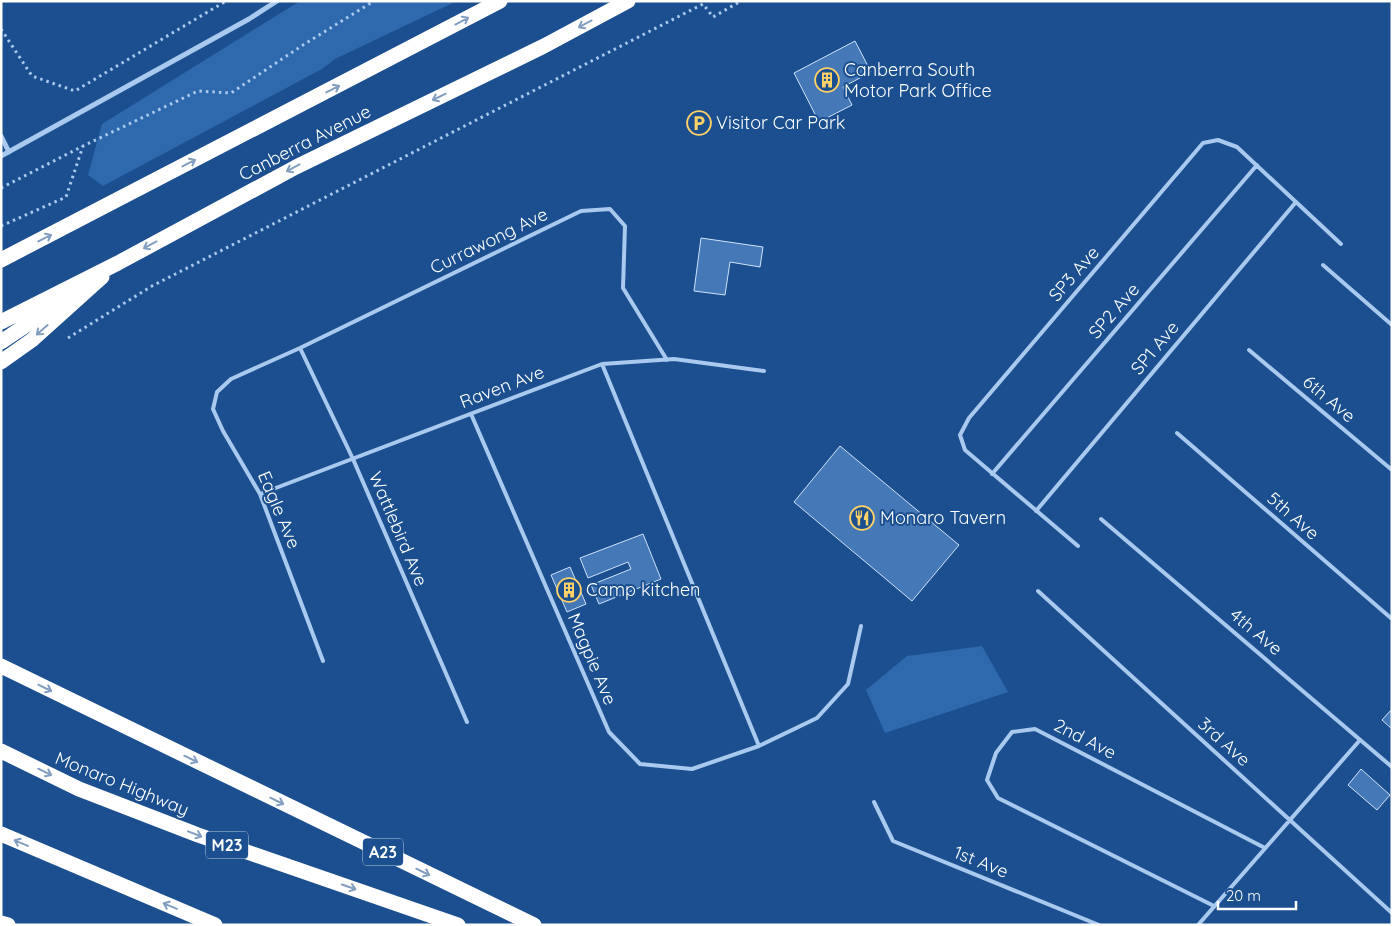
<svg xmlns="http://www.w3.org/2000/svg" width="1393" height="926" viewBox="0 0 1393 926" font-family="Quicksand,sans-serif">
<style>
.green{fill:#2e69ad}
.building{fill:#4478b7;stroke:#cfe3fa}
.lines{fill:none;stroke-linecap:round;stroke-linejoin:round}
.path{stroke:#a9c9ee;stroke-width:3;stroke-dasharray:2.5 4;stroke-linecap:butt}
.lane{stroke:#a9c9ee;stroke-width:4}
.street{stroke:#a9c9ee;stroke-width:5}
.highway{stroke:#fff;stroke-width:15}
.oneway{stroke:#829ec1}
.labels{text-anchor:middle;stroke-width:4;stroke-linejoin:round;paint-order:stroke}
.shield{fill:#1b4f8f;stroke:#bbcadd;stroke-width:1}
.shield-label{font-size:16px;font-weight:bold;fill:#fff}
.poi-label{font-size:18px;fill:#fff;stroke:#1b4f8f;text-anchor:start}
.street-label{font-size:18px;fill:#fff;stroke:#1b4f8f}
</style>
<rect width="100%" height="100%" fill="#1b4f8f"/>
<path class="green" d="M300,1H457L335,59L322,69L103,186L88,175L102,124Z
M982,646L1008,692L885,733L866,690L907,656Z"/>
<path class="building" d="M855,41L871,72L843,87L852,105L819,122L794,73Z
M701,238L763,247L760,267L730,262L725,295L694,291Z
M840,446L959,545L912,601L794,502Z
M643,534L661,579L599,604L591,585L631,569L628,562L588,578L580,558Z
M570,567L586,604L567,612L551,575Z
M1392,709V729L1382,720Z
M1361,769L1390,795L1377,810L1348,785Z"/>
<g class="lines">
<path class="path" d="M1,29L32,76L75,91L226,1
M1,188L83,146L198,91L231,93L303,45L374,1
M1,226L66,197L83,146
M68,338L152,286L703,4L713,17L741,1"/>
<path class="lane" d="M1323,265L1392,325
M300,348L353,459L467,722
M1249,350L1392,470
M602,364L759,746
M471,414L609,732L640,764L692,769L759,746L817,718L848,684L861,626
M1177,433L1392,619
M992,474L1257,165
M260,494L602,364L674,359L764,371
M1036,511L1296,202
M1101,519L1392,767
M1078,546L965,450L960,435L969,418L1203,143L1218,140L1237,147L1341,244
M1038,591L1392,913
M323,661L260,494L223,431L213,409L217,392L231,379L300,348L581,211L610,209L625,226L623,288L667,360
M874,802L893,841L1099,925
M1214,906L998,798L987,780L996,753L1012,732L1035,729L1265,848
M1198,925L1360,740"/>
<path class="street" d="M1,136L9,152
M1,156L249,19L277,1"/>
<path class="highway" d="M1,260L500,1
M1,322L118,263L296,167L544,46L628,1
M1,342L65,299
M1,362L32,340L102,277
M1,666L534,925
M1,751L79,789L198,835L458,925
M1,834L215,925
M1,923L8,925"/>
</g>
<defs><path id="oneway-shaft" d="M-6 0H5M1.5-3L5.5 0L1.5 3" fill="none" stroke-width="1.6" stroke-linecap="round" stroke-linejoin="round" transform="scale(1.25)"/></defs>
<g class="oneway">
<use href="#oneway-shaft" transform="translate(462 21) rotate(-28)"/>
<use href="#oneway-shaft" transform="translate(585 24) rotate(152)"/>
<use href="#oneway-shaft" transform="translate(333 89) rotate(-27)"/>
<use href="#oneway-shaft" transform="translate(439 97) rotate(154)"/>
<use href="#oneway-shaft" transform="translate(189 163) rotate(-27)"/>
<use href="#oneway-shaft" transform="translate(293 168) rotate(152)"/>
<use href="#oneway-shaft" transform="translate(45 238) rotate(-27)"/>
<use href="#oneway-shaft" transform="translate(150 245) rotate(152)"/>
<use href="#oneway-shaft" transform="translate(42 330) rotate(139)"/>
<use href="#oneway-shaft" transform="translate(45 688) rotate(26)"/>
<use href="#oneway-shaft" transform="translate(191 759) rotate(26)"/>
<use href="#oneway-shaft" transform="translate(45 772) rotate(26)"/>
<use href="#oneway-shaft" transform="translate(277 801) rotate(26)"/>
<use href="#oneway-shaft" transform="translate(195 834) rotate(21)"/>
<use href="#oneway-shaft" transform="translate(21 843) rotate(-157)"/>
<use href="#oneway-shaft" transform="translate(423 872) rotate(26)"/>
<use href="#oneway-shaft" transform="translate(349 887) rotate(19)"/>
<use href="#oneway-shaft" transform="translate(170 906) rotate(-157)"/>
</g>
<defs>
<g id="building-ring" transform="scale(1.25)"><circle r="9.5" fill="#1b4f8f" stroke="#ffd166" stroke-width="1.5"/><path d="M-4-6H4V6H1V3H-1V6H-4ZM-2.5-4.3h1.7v1.8h-1.7ZM.8-4.3h1.7v1.8H.8ZM-2.5-1h1.7V.8h-1.7ZM.8-1h1.7V.8H.8Z" fill="#ffd166"/></g>
<g id="parking-ring" transform="scale(1.25)"><circle r="9.5" fill="#1b4f8f" stroke="#ffd166" stroke-width="1.5"/><path d="M-3.5-5.5H1a3.5 3.5 0 0 1 0 7H-1V5.5H-3.5ZM-1-3.4V-.6H.8a1.4 1.4 0 0 0 0-2.8Z" fill="#ffd166"/></g>
<g id="restaurant-ring" transform="scale(1.25)"><circle r="9.5" fill="#1b4f8f" stroke="#ffd166" stroke-width="1.5"/><path d="M-5-6h1v4h1v-4h1v4h1v-4h1v5L-1.5 .5V6h-2V.5L-5-1ZM5-6V6H3V1.5H1.5Q1.5-4 5-6Z" fill="#ffd166"/></g>
</defs>
<g fill-rule="evenodd">
<use href="#building-ring" x="827" y="80"/>
<use href="#parking-ring" x="699" y="123"/>
<use href="#restaurant-ring" x="862" y="518"/>
<use href="#building-ring" x="569" y="590"/>
</g>
<g class="labels">
<g class="shield">
<rect x="206" y="831.5" width="42" height="27" rx="4"/>
<rect x="363" y="838.5" width="40" height="27" rx="4"/>
</g>
<g class="shield-label">
<text x="227" y="851">M23</text>
<text x="383" y="858">A23</text>
</g>
<g class="poi-label">
<text x="844" y="76">Canberra South<tspan x="844" dy="21">Motor Park Office</tspan></text>
<text x="716" y="129">Visitor Car Park</text>
<text x="880" y="524">Monaro Tavern</text>
<text x="586" y="596">Camp kitchen</text>
</g>
<g class="street-label">
<text transform="translate(305 143) rotate(-27)" y="6">Canberra Avenue</text>
<text transform="translate(489 241) rotate(-26)" y="6">Currawong Ave</text>
<text transform="translate(1074 274) rotate(-49)" y="6">SP3 Ave</text>
<text transform="translate(1114 311) rotate(-49)" y="6">SP2 Ave</text>
<text transform="translate(1155 348) rotate(-50)" y="6">SP1 Ave</text>
<text transform="translate(502 387) rotate(-21)" y="6">Raven Ave</text>
<text transform="translate(1329 399) rotate(40)" y="6">6th Ave</text>
<text transform="translate(279 510) rotate(67)" y="6">Eagle Ave</text>
<text transform="translate(1293 516) rotate(41)" y="6">5th Ave</text>
<text transform="translate(398 529) rotate(67)" y="6">Wattlebird Ave</text>
<text transform="translate(1256 632) rotate(40)" y="6">4th Ave</text>
<text transform="translate(592 659) rotate(67)" y="6">Magpie Ave</text>
<text transform="translate(1085 739) rotate(27)" y="6">2nd Ave</text>
<text transform="translate(1224 742) rotate(42)" y="6">3rd Ave</text>
<text transform="translate(122 784) rotate(22)" y="6">Monaro Highway</text>
<text transform="translate(981 862) rotate(22)" y="6">1st Ave</text>
</g>
</g>
<rect width="1393" height="926" fill="none" stroke="#ffffff" stroke-width="5"/>
<path d="M1218 901v8h78v-8" fill="none" stroke="#ffffff" stroke-width="2.5"/>
<text x="1226" y="901" font-size="15" fill="#ffffff" stroke="#1b4f8f" stroke-width="4" paint-order="stroke">20 m</text>
</svg>
